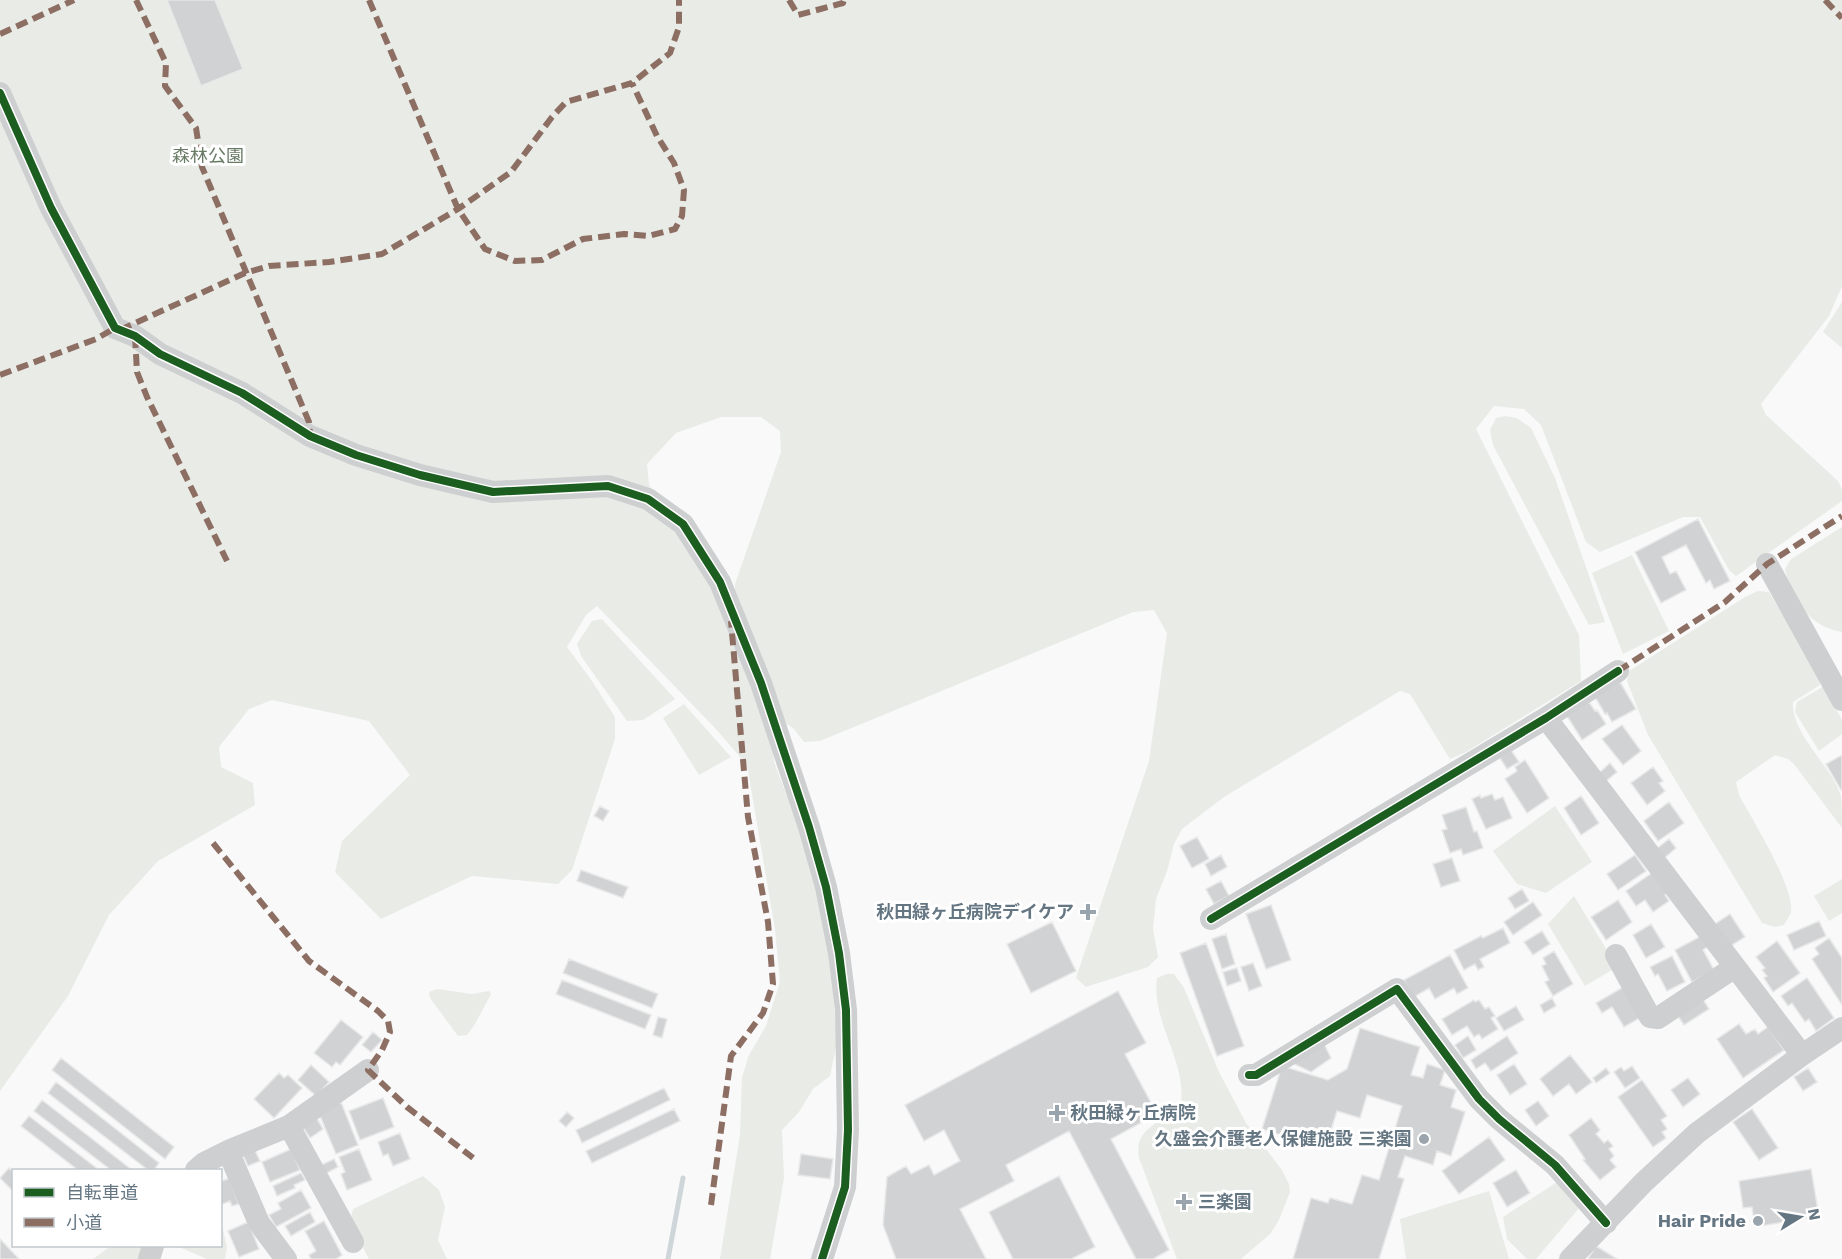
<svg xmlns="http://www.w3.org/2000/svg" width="1842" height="1259" viewBox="0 0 1842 1259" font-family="'Work Sans','Noto Sans JP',sans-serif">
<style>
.green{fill:#e8ebe6}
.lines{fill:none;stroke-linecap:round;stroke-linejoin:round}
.stream{stroke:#ced6d9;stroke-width:5}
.building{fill:#d0d2d3;stroke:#e8e8e8;stroke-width:1.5}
.minor{stroke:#cecfd0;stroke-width:22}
.quiet{stroke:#8d6e63;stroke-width:6;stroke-dasharray:12 6;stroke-linecap:butt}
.cycleway-casing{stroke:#fff;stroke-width:11}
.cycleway{stroke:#1b5e20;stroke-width:8}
.poi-dot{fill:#99a4ac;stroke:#fff;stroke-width:2}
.labels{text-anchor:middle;stroke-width:6;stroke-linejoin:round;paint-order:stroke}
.park-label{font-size:18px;fill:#687a64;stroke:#fff}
.poi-label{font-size:18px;font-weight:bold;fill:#657683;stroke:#fff;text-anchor:end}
</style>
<rect width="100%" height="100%" fill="#f9f9f9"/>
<path class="green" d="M0,0H1842V286L1829,316L1761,404L1766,415L1838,481L1842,490V501L1736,576L1729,570L1700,517H1683L1600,552L1586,542L1541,425L1524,409L1494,406L1476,429L1579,635L1581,681L1466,752L1450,759L1410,694L1400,691L1224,797L1182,829L1174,844L1167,871L1156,899L1153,929L1158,957L1148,967L1086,987L1076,978L1149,761L1167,633L1154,610L1133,612L820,741L804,742L794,729L784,722L735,595V584L781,452L780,431L761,417H721L676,433L647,464L649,485L709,583L771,727L774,762L809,855L830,952L837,1043L830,1076L813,1089L799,1112L782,1130L784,1178L770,1259H720L740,1135L742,1077L749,1055L766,1026L780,982L775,929L747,765L716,729L597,606L586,615L567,647L592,681L615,717V739L572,870L558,884L472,876L381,919L335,872L342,841L410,775L369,721L272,700L249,709L219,747L221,767L253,783L255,805L158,861L109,915L68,996L0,1091Z
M1842,302V348L1823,332Z
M1505,416L1517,418L1531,428L1555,478L1605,622L1589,625L1493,445L1490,430L1496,418Z
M1842,527V632C1809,627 1792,599 1785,569L1791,559Z
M1632,555L1669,631L1623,654L1592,573Z
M1758,591L1769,592L1818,674L1820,685L1793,702C1791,734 1831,765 1841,796C1842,805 1842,818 1842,828L1794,764L1788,759L1775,755L1736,782L1739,795C1752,819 1795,888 1791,912C1790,916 1786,921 1784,925L1775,927L1762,923L1648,735L1627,681L1629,671L1745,597Z
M602,619L675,699L643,720L627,721L581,656L577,644L592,621Z
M1824,686L1842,720V734L1819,751L1795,712L1797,702Z
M684,704L731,757L699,775L663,718Z
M1555,806L1592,862L1546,893L1517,884L1493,851Z
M1842,879V913L1829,921L1814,896Z
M1574,896L1617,967L1585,986L1548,924Z
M1167,974H1174L1184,988L1219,1072L1246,1123L1282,1170L1289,1184L1290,1192L1279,1220L1271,1233L1241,1259H1177L1139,1158C1133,1127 1162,1124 1181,1105C1187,1061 1151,1022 1157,978Z
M437,989L472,994L489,991L491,994L475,1024L467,1035L458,1036L430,998L429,992Z
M423,1176L439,1190L445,1207L438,1240L447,1259H369L350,1222L353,1209Z
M1557,1182L1580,1207L1536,1259H1527L1507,1239L1503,1217Z
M1489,1191L1509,1259H1406L1400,1219Z
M221,1222L227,1247L225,1259H207L177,1246H220Z
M111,1246H149L144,1259H93Z"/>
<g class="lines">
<path class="stream" d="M668,1259L683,1178"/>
</g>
<path class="building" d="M167,0H215L243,69L201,86Z
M1698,519L1730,581L1714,589L1710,580L1706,583L1686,545L1662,557L1670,574L1676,571L1686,590L1661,603L1635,552Z
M1620,682L1636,709L1612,722L1607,713L1605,714L1595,697Z
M1589,702L1595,711L1597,710L1606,724L1582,740L1567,716Z
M1622,725L1641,751L1623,765L1602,739Z
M1511,750L1519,762L1507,769L1500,758Z
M1842,755V789L1841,790L1826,764Z
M1525,760L1549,798L1527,813L1505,779L1517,771L1515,767Z
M1610,763L1617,772L1606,781L1599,773Z
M1653,767L1663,781L1659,783L1665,791L1647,805L1631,783Z
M1492,794L1495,800L1503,797L1512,818L1486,829L1472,799L1480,795L1481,798Z
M1581,796L1599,823L1581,835L1564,808Z
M1669,802L1684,823L1658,841L1644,821Z
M600,806L609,811L603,821L594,816Z
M1466,807L1474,832L1477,831L1483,848L1463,855L1461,849L1450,853L1442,830L1447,829L1442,815Z
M1197,837L1209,859L1192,868L1180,846Z
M1669,839L1676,848L1663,859L1655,850Z
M1221,855L1227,867L1211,876L1205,864Z
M1635,855L1646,871L1618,890L1607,874Z
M1452,858L1460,881L1441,887L1433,864Z
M581,870L628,887L623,898L577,881Z
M1652,873L1667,893L1665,895L1669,901L1653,912L1645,900L1636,906L1626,891Z
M1221,881L1229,896L1214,904L1206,889Z
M1522,889L1529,901L1515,909L1508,898Z
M1618,900L1632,922L1606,940L1591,917Z
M1533,902L1542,915L1513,935L1504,922Z
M1271,905L1291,960L1266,969L1246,914Z
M1730,914L1745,937L1729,947L1715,924Z
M1819,921L1826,936L1794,950L1787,935Z
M1052,922L1076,971L1031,993L1007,944Z
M1651,924L1665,947L1646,958L1633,935Z
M1503,928L1510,943L1480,959L1484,967L1478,970L1475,964L1464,970L1454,950L1481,936L1483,938Z
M1542,931L1550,944L1533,955L1524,942Z
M1226,934L1235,964L1222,969L1212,939Z
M1701,936L1707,947L1703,950L1714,970L1692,982L1675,950Z
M1829,938L1842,958V1005L1812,959L1819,954L1815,948Z
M1777,941L1800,973L1773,992L1764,978L1767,976L1762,970L1765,968L1756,957Z
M1206,943L1244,1046L1217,1056L1180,953Z
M1554,951L1573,984L1553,996L1545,982L1549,980L1542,966L1546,964L1543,958Z
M1450,955L1468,988L1457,994L1454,988L1435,999L1429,988L1414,997L1404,980Z
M1672,956L1685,982L1667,991L1658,974L1655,976L1650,967Z
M569,959L658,994L652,1008L563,973Z
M1253,963L1262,986L1249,991L1241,967Z
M1237,968L1241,981L1227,986L1223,972Z
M1807,978L1834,1018L1816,1031L1809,1019L1805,1022L1792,1003L1788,1006L1781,996Z
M562,980L651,1015L645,1029L556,994Z
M1625,986L1643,1016L1624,1027L1612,1007L1602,1013L1596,1003Z
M1118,991L1146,1043L1125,1054L1157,1114L1111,1139L1169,1250L1153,1259H1136L1069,1131L1006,1165L1014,1181L960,1209L986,1259H896L883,1225L887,1177L906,1166L911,1174L929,1165L934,1175L960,1161L944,1130L924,1141L905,1105Z
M1701,996L1709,1009L1684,1025L1676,1013Z
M1552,998L1556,1006L1544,1013L1540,1005Z
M1474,1000L1475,1002L1479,1000L1485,1009L1489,1007L1495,1016L1491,1018L1498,1029L1482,1039L1479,1034L1474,1037L1467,1026L1452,1035L1442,1019Z
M1516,1006L1524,1020L1504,1031L1496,1018Z
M658,1017L667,1019L662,1038L653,1035Z
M341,1020L363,1037L340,1065L336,1062L332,1067L314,1053Z
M1739,1024L1746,1034L1755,1029L1758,1034L1768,1027L1784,1050L1743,1078L1717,1039Z
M1360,1028L1420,1047L1411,1075L1423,1078L1427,1064L1445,1070L1440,1085L1456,1090L1451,1107L1465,1112L1451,1156L1437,1151L1433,1165L1405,1156L1398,1177L1404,1179L1379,1259H1293L1311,1198L1328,1203L1330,1198L1352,1204L1362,1175L1379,1180L1402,1106L1367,1095L1360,1118L1337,1111L1325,1149L1262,1129L1282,1066L1328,1080L1347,1069Z
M373,1032L382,1040L371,1052L362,1045Z
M1468,1036L1476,1050L1463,1058L1455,1045Z
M1507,1036L1518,1053L1491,1071L1485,1063L1476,1069L1471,1060Z
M1324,1044L1331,1058L1311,1072L1292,1063Z
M1570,1055L1592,1082L1576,1094L1569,1084L1553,1096L1540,1079Z
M61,1058L174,1147L165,1159L52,1070Z
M1514,1064L1527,1084L1510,1095L1497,1075Z
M311,1065L329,1082L316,1096L298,1080Z
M1632,1066L1640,1078L1625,1088L1614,1072L1621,1067L1624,1071Z
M1606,1068L1610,1073L1596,1083L1593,1078Z
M1808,1068L1817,1082L1803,1091L1794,1077Z
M279,1073L284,1078L288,1075L302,1088L274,1118L254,1099Z
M1688,1078L1700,1094L1683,1107L1671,1090Z
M1642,1080L1667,1116L1661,1120L1667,1129L1662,1132L1666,1138L1653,1147L1618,1097Z
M56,1082L159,1163L154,1170H148L48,1093Z
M664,1088L670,1100L582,1143L576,1130Z
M383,1098L394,1127L360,1140L349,1111Z
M42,1100L132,1170H111L34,1111Z
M1538,1101L1549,1116L1536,1126L1525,1110Z
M341,1102L358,1145L336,1154L318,1111Z
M674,1109L680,1121L592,1163L586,1151Z
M1752,1109L1778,1148L1759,1160L1733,1122Z
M567,1112L574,1118L566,1127L559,1121Z
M29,1116L99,1170H78L21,1126Z
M316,1117L323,1129L310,1138L302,1126Z
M1591,1118L1600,1130L1596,1134L1604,1143L1608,1140L1613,1146L1609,1149L1614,1156L1610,1160L1616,1167L1600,1180L1583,1160L1585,1159L1569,1135Z
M400,1133L410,1159L393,1166L388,1154L383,1156L378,1142Z
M1489,1137L1505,1160L1459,1194L1442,1171Z
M253,1146L260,1161L248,1166L241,1151Z
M291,1149L300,1170L270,1182L262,1162Z
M359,1149L372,1180L347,1190L341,1174L345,1172L339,1157Z
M801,1154L833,1159L830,1179L798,1175Z
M334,1159L338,1167L321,1176L317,1167Z
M9,1168L14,1173V1192L0,1178Z
M1811,1169L1819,1216L1755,1227L1752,1207L1743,1208L1739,1181Z
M1516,1170L1530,1193L1507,1207L1493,1183Z
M301,1173L305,1180L294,1185L295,1188L277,1196L273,1186Z
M1059,1176L1095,1247L1071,1259H1013L989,1212Z
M229,1178L239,1204L232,1206L230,1201L220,1205V1182Z
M301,1190L311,1208L276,1227L269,1215L281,1209L278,1203Z
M310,1212L315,1222L291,1236L285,1226Z
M324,1221L342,1255L336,1259H311L309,1255L316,1251L305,1231Z
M248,1222L259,1249L239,1257L228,1231Z
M0,1239L19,1259H0Z
M1596,1246L1617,1259H1588Z"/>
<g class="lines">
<path class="minor" d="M0,93L51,208L115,328L135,336L160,354L242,393L310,436L356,455L420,475L493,492L608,486L648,499L683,524L720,582L761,683L809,827L826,887L839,953L846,1010L848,1130L845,1187L822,1259
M1767,564L1842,700
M1546,718L1802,1055
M1211,919L1546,718L1618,671
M1616,955L1650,1017L1658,1018L1735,967
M1249,1075H1256L1397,989L1479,1099L1499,1119L1555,1165L1606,1223
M289,1126L353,1242
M228,1151L259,1223L286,1259
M196,1170L204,1163L228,1151L289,1126L368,1070
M149,1259L153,1246
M1570,1259L1644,1182L1697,1133L1802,1055L1842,1028"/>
<path class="quiet" d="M136,0L166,63L165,86L196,128L202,167L309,422L310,436
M369,0L458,209L485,249L515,261L542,260L583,239L624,234L648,236L675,229L682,216L684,190L674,163L657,136L632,83
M789,0L798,15L843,3L844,0
M1825,0L1842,18
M0,34L74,0
M120,330L245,273L269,266L329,262L382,254L458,209L511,172L552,117L566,102L632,83L670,53L679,27V0
M135,336L137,372L147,397L227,561
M0,375L96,339L115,328
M1618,671L1725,602L1767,564L1842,516
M213,843L309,961L378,1011L388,1021L390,1032L382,1050L368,1070L407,1107L477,1161
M711,1205L731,1056L763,1013L773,984L768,922L748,817L731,621"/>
<g class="cycleway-casing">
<path id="cycleway" d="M0,93L51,208L115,328L135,336L160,354L242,393L310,436L356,455L420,475L493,492L608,486L648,499L683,524L720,582L761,683L809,827L826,887L839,953L846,1010L848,1130L845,1187L822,1259
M1211,919L1546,718L1618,671
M1249,1075H1256L1397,989L1479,1099L1499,1119L1555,1165L1606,1223"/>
</g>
<use href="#cycleway" class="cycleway"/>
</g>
<g class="poi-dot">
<path d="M1085 903h6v6h6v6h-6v6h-6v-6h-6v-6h6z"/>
<path d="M1054 1104h6v6h6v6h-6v6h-6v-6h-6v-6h6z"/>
<circle cx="1424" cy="1139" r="6"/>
<path d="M1181 1193h6v6h6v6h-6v6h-6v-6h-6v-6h6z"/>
<circle cx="1758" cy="1221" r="6"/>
</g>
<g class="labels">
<g class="park-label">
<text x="208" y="162">森林公園</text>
</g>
<g class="poi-label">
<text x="1074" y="918">秋田緑ヶ丘病院デイケア</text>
<text x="1070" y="1119" text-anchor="start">秋田緑ヶ丘病院</text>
<text x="1412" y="1145">久盛会介護老人保健施設 三楽園</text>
<text x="1198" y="1208" text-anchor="start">三楽園</text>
<text x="1746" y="1227">Hair Pride</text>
</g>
</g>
<rect x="12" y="1169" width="210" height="78" fill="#ffffff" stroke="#c1c8cd" stroke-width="1.5"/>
<rect x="24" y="1188" width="30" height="9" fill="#1b5e20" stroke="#c1c8cd" stroke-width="1.5"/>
<text x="66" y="1199" font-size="18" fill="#657683">自転車道</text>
<rect x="24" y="1218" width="30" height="9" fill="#8d6e63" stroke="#c1c8cd" stroke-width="1.5"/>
<text x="66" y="1229" font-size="18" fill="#657683">小道</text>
<g transform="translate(1800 1217) rotate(79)" stroke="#ffffff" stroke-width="4.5" paint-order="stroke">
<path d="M0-4.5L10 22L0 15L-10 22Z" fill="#657683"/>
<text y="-9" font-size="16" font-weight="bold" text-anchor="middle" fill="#657683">N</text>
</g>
</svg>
